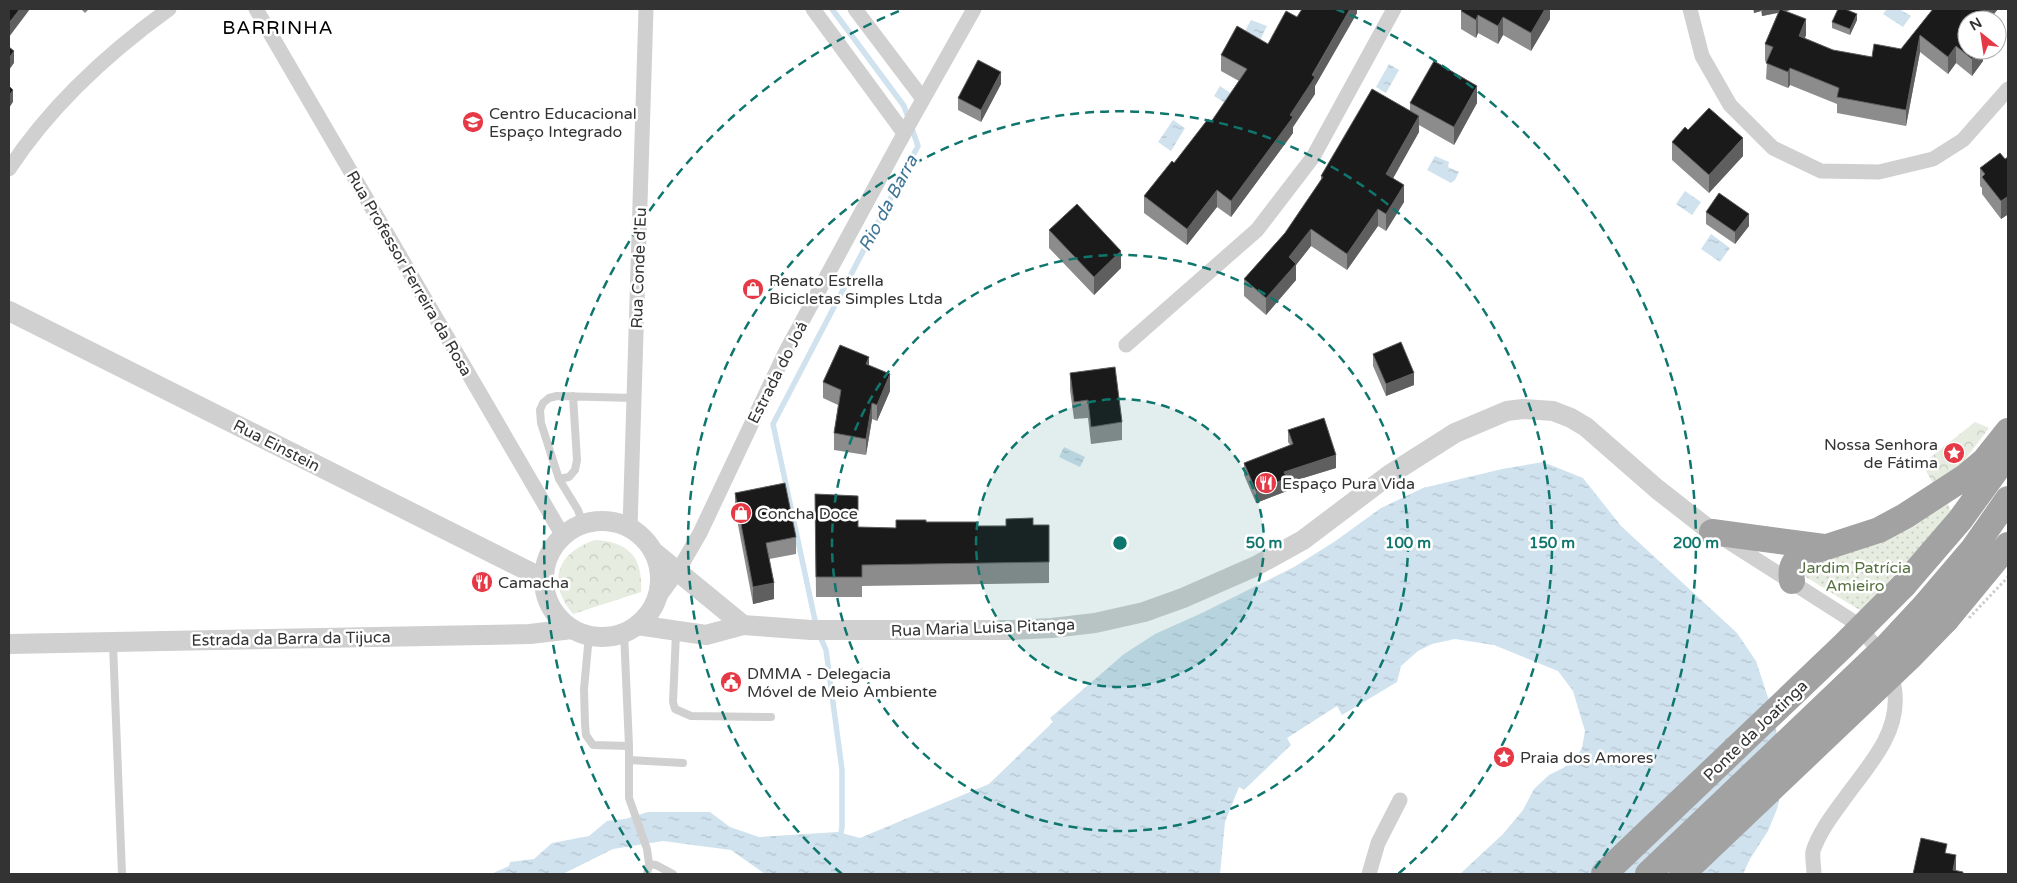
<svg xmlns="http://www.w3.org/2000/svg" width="2017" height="883" viewBox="0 0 2017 883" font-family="'Varela Round',sans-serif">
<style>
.park{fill:url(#park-crowns)}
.garden{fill:url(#garden-dots)}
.water{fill:url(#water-ripples)}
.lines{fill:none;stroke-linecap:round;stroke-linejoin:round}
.stream{stroke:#cfe2ee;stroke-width:5.5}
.service{stroke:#d0d0d0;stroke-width:8}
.minor{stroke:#d0d0d0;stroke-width:15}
.tertiary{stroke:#d0d0d0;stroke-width:20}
.trunk{stroke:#a2a2a2;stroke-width:26}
.path-bridge{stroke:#cdcdcd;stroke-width:3;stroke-dasharray:2.5 2.5;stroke-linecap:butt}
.trunk-bridge{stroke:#a2a2a2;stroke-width:26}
.wall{fill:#8c8c8c}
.shaded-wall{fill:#5f5f5f}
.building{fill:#1a1a1a;stroke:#5f5f5f}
.ring{fill:none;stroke:#0f766e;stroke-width:2.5;stroke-dasharray:9 6}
.labels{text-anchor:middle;stroke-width:5;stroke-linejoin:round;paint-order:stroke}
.poi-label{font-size:16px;fill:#333;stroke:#fff;text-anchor:start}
.street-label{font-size:16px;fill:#333;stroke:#fff}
.park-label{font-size:16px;fill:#56703f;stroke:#fff}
.water-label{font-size:18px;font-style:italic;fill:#3f7597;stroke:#fff}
.quarter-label{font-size:19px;letter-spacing:1px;fill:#000;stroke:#fff}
.centre{fill:#0f766e;stroke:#fff;stroke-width:2.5}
.ring-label{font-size:15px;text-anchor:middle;font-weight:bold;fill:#0f766e;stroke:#fff;stroke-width:5;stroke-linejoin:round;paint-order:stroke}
</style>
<defs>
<pattern id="park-crowns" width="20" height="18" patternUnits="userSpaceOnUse" patternTransform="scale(1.25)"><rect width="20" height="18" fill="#e6ecdf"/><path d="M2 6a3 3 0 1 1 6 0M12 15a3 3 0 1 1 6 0" fill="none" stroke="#c6cbc0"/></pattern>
<pattern id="garden-dots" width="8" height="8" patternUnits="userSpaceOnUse" patternTransform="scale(1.25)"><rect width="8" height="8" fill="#e6ecdf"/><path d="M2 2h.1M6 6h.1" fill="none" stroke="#c6cbc0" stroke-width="1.8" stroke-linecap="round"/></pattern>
<pattern id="water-ripples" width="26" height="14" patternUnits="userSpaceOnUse" patternTransform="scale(1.25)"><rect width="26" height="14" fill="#cfe2ee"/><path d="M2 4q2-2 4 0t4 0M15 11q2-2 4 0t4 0" fill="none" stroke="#b2c2cd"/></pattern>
</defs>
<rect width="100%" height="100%" fill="#fff"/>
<path class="park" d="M1975,422L1989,428L1960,466L1934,485L1922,464Z
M595,540C630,542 643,558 641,592L573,614C547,583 556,553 595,540Z"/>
<path class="garden" d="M1948,504L1951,511L1924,544L1861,611L1798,572L1802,563Z"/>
<path class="water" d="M1887,9H1899L1911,16L1903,27L1883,14Z
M1251,20L1267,26L1259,42L1243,35Z
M1389,64L1399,70L1386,93L1376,87Z
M1220,86L1236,97L1230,106L1214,96Z
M1173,120L1185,128L1171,151L1158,142Z
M1435,156L1449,162L1448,167L1459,172L1455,180L1451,183L1427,170Z
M1685,191L1701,202L1692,215L1676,204Z
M1711,234L1730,248L1720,262L1701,249Z
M1064,447L1085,457L1080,467L1059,457Z
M1543,462L1583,478L1621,526L1737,633L1756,661L1774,716L1781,761L1782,788L1777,809L1768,831L1750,859L1743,874H1460L1503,834L1523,810L1534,789L1549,775L1563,768L1575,759L1582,748L1585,731L1573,691L1558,671L1494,645L1455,639L1432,644L1418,651L1401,666L1397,682L1342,715L1337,706L1287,738L1291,745L1244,790L1239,787L1225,822L1220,874H765L731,850L663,841L613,849L563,874H491L509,866L510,862L534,859L552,843L589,836L607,821L625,819L648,812H710L730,827L759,837L838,832L860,838L989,784L1053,722L1050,718L1124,654L1155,634L1204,612L1294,567L1334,542L1381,508L1423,488L1502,469Z"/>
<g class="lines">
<path class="stream" d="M816,625L773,424L918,146L904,106L832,9
M819,634L826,650L842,770V827L840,839"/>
<path class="service" d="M559,479L569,477L575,470L577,460L573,396
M583,525L578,510L559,479L541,423L540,410L543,403L549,398L557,396L634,398
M624,632L629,746V798L647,849L649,864L647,874
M676,633L673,702L675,709L691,716L771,717
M589,635L584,689L585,724L586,735L593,745L629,746
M113,644L122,874
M629,760L683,763
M649,864L656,865L673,874"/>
<path class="minor" d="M256,9L563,536
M813,9L904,133
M855,9L923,99
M1690,9L1702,56L1730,105L1773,148L1821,171L1879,172L1933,159L1963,140L2008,89
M9,169C51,105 108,53 169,9
M1126,345L1257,230L1313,157L1394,9
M630,528L646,9
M1724,539L1851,620C1888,654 1910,693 1884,742C1873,763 1856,782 1842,802C1831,817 1819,833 1813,851C1812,858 1814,867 1814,874
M654,604L678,571L700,533L786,351L912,119L974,9
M1369,874L1378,843L1400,800"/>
<path class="tertiary" d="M9,311L544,579
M544 579a58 58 0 1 1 116 0a58 58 0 1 1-116 0Z
M654,552L743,625
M637,625L706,635L743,625L811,630H1011L1052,628L1095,623L1144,612L1183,598L1256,566L1303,540L1389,475L1455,433L1507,411L1523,409L1553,411L1571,418L1586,427L1657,489L1712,532
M9,644L530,634L572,629"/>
<path class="trunk" d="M1712,532L1824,547
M1792,581C1790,567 1793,561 1805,554L1879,530L1905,516L1965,477L1984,461L2008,431
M1904,585L1960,520L2008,454
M1927,603L1973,549L2008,499
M1946,620L2008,545"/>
<path class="path-bridge" d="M1969,618L2008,577"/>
<path class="trunk-bridge" d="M1604,874L1843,646L1904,585
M1648,874L1887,646L1927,603
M1682,874L1912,655L1946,620"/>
</g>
<path class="wall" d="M81,9H89L85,13Z
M1357,9V13L1315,86V94L1293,127V133L1231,217L1217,207L1187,245L1144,213V196L1211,122L1239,81L1221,71V55L1268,44L1297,17Z
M1550,9V19L1531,51L1503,35L1498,44L1478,33L1476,38L1461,29V11Z
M1753,9H1795L1786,11L1806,35L1805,38L1833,50L1872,57L1901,49L1933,9H1998L1989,20H1967V50H1983V61L1972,76L1956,63L1948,74L1920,52L1906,126L1837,113V104L1790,85L1788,88L1766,79L1767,62L1765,61V44L1778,13L1762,16L1761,11L1754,13Z
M1857,20L1850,35L1832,28V22Z
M1001,84L981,122L958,110V98Z
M1410,103H1477L1454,145L1419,125V132L1393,178L1404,202L1386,231L1378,226L1347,270L1311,246L1296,265V280L1266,315L1244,296V279L1285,233L1321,180V176L1410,111Z
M1688,130L1743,156L1709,193L1672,160V142Z
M2008,157V217L2007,215L2001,219L1982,194V188L1980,186V168L2005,159Z
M1706,212L1749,226L1735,244L1706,224Z
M1049,230L1121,268L1094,295L1049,248Z
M1373,354L1414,385L1386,396L1373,366Z
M869,365L890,391L877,421L872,419L866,455L834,450V433L838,405L823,398V382Z
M1070,373L1122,422V440L1091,444L1088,418L1074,419L1070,390Z
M1288,430L1336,468L1287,483V491L1256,503L1244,475V463L1290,445L1288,442Z
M735,493L796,537V554L769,559L774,599L753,604L735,509Z
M815,494L858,527L896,528L926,522L977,526L1049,525V583L862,586V597H816Z"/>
<path class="shaded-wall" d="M20,9H30L9,37V23Z
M1350,9H1357V13L1315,86V94L1293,127V133L1231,217V201L1290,115Z
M1545,9H1550V19L1531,51V33Z
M1754,9H1761V11L1754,13Z
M1762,9H1795L1762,16Z
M1985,9H1998L1989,20H1976Z
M1857,14V20L1850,35V29Z
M1478,15V33L1476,38V20Z
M1503,17V35L1498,44V26Z
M1806,19V35L1799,52V36Z
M1920,35V52L1906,126V110Z
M1956,46V63L1948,74V57Z
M1979,50H1983V61L1972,76V59Z
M14,51V63L9,70V58Z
M1790,68V85L1788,88V72Z
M1001,72V84L981,122V110Z
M1477,86V103L1454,145V127Z
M13,90V102L9,108V96Z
M1419,116V132L1386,191V174Z
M1743,138V156L1709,193V175Z
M1404,185V202L1386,231V214Z
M1217,190V207L1187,245V229Z
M2007,197V215L2001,219V201Z
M1378,209V226L1347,270V254Z
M1749,214V226L1735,244V232Z
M1311,229V246L1296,265V280L1266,315V298L1289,257Z
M1121,251V268L1094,295V277Z
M869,357V374L866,364Z
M1414,373V385L1386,396V384Z
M890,374V391L877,421V405Z
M872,403V419L866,455V439Z
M1336,455V468L1287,483V491L1256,503V491L1284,472Z
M774,583V599L753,604V587Z
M1956,855V873L1953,870Z"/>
<path class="building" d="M9,9H20L9,23Z
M1302,9H1350L1312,75L1315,77L1290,115L1293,117L1231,201L1217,190L1187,229L1144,196L1172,161L1174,163L1208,119L1211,122L1247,69L1221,55L1237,26L1268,44L1286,11L1297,17Z
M1463,9H1545L1531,33L1503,17L1498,26L1478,15L1476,20L1461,11Z
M1780,9L1806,19L1799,36L1833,50L1872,57L1874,44L1901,49L1933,9H1985L1976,20H1967V50H1979L1972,59L1956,46L1948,57L1920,35L1906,110L1837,97L1839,88L1790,68L1788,72L1766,63L1773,47L1765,44Z
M1838,9H1845L1857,14L1850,29L1832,22Z
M9,47L14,51L9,58Z
M978,60L1001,72L981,110L958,98Z
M1434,61L1477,86L1454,127L1410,103Z
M9,86L13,90L9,96Z
M1372,89L1419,116L1386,174L1404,185L1386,214L1378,209L1347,254L1311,229L1289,257L1296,264L1266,298L1244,279L1285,233L1323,177L1321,176Z
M1709,108L1743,138L1709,175L1672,142L1685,127L1688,130Z
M2000,153L2005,159L2008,157V199L2007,197L2001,201L1982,177L1985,174L1980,168Z
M1719,193L1749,214L1735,232L1706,212Z
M1077,204L1121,251L1094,277L1049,230Z
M1401,342L1414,373L1386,384L1373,354Z
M840,345L869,357L866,364L890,374L877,405L872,403L866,439L834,433L841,390L823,382Z
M1115,367L1122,422L1091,427L1088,400L1074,402L1070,373Z
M1324,418L1336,455L1284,472L1287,478L1256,491L1244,463L1293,444L1288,430Z
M785,483L796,537L766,543L774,583L753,587L735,493Z
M815,494L858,496V527L896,528V520H926V522H977V526H1006V519L1033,518V525H1049V562L862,565V577H816Z
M1921,838L1947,844L1945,853L1956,855L1953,870L1963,872V874H1913Z"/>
<circle cx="1120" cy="543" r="144" fill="#0f766e" fill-opacity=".12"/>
<g class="ring">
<circle cx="1120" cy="543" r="144"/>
<circle cx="1120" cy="543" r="288"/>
<path d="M842 874A432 432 0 1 1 1398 874"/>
<path d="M648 873A576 576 0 0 1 904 9M1336 9A576 576 0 0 1 1592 873"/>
</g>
<defs>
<g id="school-disc" transform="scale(1.125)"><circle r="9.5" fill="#e63946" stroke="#fff"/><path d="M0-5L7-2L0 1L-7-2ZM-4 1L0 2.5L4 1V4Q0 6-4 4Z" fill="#fff"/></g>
<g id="shop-disc" transform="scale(1.125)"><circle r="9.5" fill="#e63946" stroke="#fff"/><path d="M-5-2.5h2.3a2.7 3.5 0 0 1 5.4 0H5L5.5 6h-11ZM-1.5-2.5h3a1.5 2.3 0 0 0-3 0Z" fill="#fff"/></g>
<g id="sight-disc" transform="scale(1.125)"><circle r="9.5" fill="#e63946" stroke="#fff"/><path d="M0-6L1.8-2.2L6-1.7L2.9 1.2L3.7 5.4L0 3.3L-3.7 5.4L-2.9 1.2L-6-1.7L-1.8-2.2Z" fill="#fff"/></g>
<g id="restaurant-disc" transform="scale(1.125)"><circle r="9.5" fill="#e63946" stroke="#fff"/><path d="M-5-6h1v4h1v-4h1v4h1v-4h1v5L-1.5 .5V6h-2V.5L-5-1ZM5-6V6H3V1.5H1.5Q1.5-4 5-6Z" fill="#fff"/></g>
<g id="civic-disc" transform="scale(1.125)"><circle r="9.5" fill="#e63946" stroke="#fff"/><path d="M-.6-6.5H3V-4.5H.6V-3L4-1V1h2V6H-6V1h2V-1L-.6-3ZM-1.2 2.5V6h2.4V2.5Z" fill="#fff"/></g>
</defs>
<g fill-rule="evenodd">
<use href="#school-disc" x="473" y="122"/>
<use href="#shop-disc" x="753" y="289"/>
<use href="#sight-disc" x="1954" y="453"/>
<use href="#restaurant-disc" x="1266" y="483"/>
<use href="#shop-disc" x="741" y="513"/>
<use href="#restaurant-disc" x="482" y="582"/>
<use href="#civic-disc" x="731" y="682"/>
<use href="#sight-disc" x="1504" y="757"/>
</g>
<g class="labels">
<g class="poi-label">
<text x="489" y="119">Centro Educacional<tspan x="489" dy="18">Espaço Integrado</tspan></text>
<text x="769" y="286">Renato Estrella<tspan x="769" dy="18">Bicicletas Simples Ltda</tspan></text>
<text x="1938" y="450" text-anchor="end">Nossa Senhora<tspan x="1938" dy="18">de Fátima</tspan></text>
<text x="1282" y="489">Espaço Pura Vida</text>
<text x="757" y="519">Concha Doce</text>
<text x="498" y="588">Camacha</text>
<text x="747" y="679">DMMA - Delegacia<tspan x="747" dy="18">Móvel de Meio Ambiente</tspan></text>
<text x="1520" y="763">Praia dos Amores</text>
</g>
<g class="street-label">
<text transform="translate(638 268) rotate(-88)" y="6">Rua Conde d'Eu</text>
<text transform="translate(410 273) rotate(60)" y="6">Rua Professor Ferreira da Rosa</text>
<text transform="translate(777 372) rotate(-63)" y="6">Estrada do Joá</text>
<text transform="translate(277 445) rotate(27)" y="6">Rua Einstein</text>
<text transform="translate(983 627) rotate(-2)" y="6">Rua Maria Luisa Pitanga</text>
<text transform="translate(291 638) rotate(-1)" y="6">Estrada da Barra da Tijuca</text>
<text transform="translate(1755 730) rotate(-44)" y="6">Ponte da Joatinga</text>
</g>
<g class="park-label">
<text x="1855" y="573">Jardim Patrícia<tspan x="1855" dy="18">Amieiro</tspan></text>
</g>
<g class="water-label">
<text transform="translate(888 203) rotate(-62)" y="6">Rio da Barra</text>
</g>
<g class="quarter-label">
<text x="278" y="34">BARRINHA</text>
</g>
</g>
<circle cx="1120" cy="543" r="8" class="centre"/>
<g class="ring-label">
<text x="1264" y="548">50 m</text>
<text x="1408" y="548">100 m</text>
<text x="1552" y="548">150 m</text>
<text x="1696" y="548">200 m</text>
</g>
<rect width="2017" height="883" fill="none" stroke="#333333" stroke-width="20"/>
<g transform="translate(1982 35) rotate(330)"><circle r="24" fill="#ffffff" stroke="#adadad"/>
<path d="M0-4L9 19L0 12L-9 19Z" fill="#e63946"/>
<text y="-8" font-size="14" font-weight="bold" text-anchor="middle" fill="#333333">N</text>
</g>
</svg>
